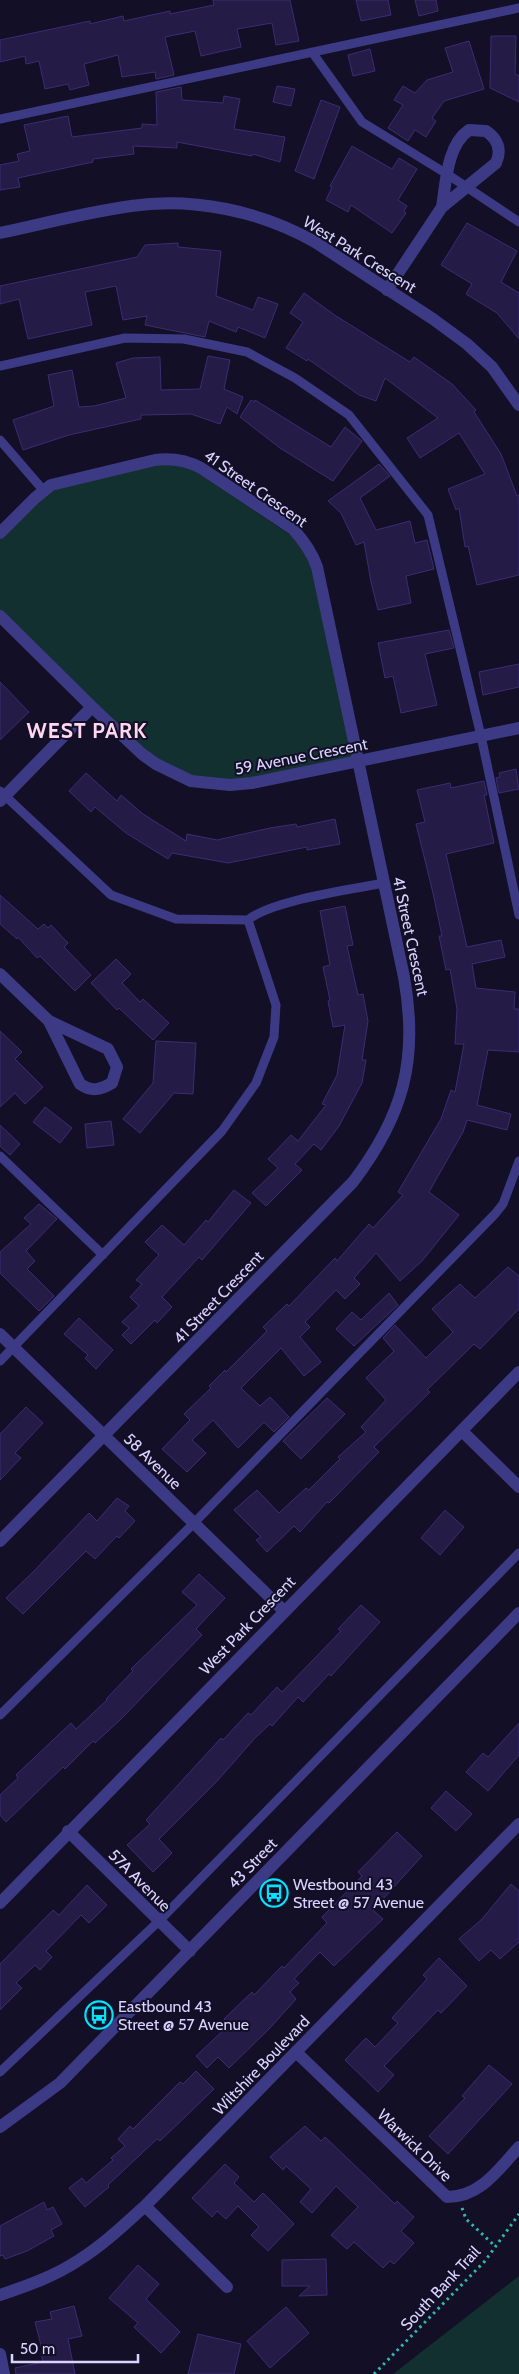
<svg xmlns="http://www.w3.org/2000/svg" width="519" height="2374" viewBox="0 0 519 2374" font-family="Cabin,sans-serif">
<style>
.green{fill:#12302f}
.building{fill:#241b47;stroke:#3b2d73}
.lines{fill:none;stroke-linecap:round;stroke-linejoin:round}
.path{stroke:#2fb8b0;stroke-width:3;stroke-dasharray:2.5 4;stroke-linecap:butt}
.service{stroke:#3d3a85;stroke-width:9}
.minor{stroke:#3d3a85;stroke-width:12}
.tertiary{stroke:#3d3a85;stroke-width:12}
.labels{text-anchor:middle;stroke-width:4;stroke-linejoin:round;paint-order:stroke}
.street-label{font-size:16px;fill:#d9d4ff;stroke:#130f26}
.poi-label{font-size:16px;fill:#d9d4ff;stroke:#130f26;text-anchor:start}
.district-label{font-size:21px;font-weight:bold;letter-spacing:1px;fill:#ffd6f0;stroke:#130f26}
</style>
<rect width="100%" height="100%" fill="#130f26"/>
<path class="green" d="M177,459L307,546L358,762L209,784L156,764L0,616V537L61,481Z
M519,2276V2374H393Z"/>
<path class="building" d="M213,0H290L299,41L276,45L272,23L237,29L241,47L201,56L195,31L165,37L174,75L156,79L155,72L122,77L118,55L84,64L89,85L70,90L68,84L45,89L39,61L26,64L25,56L0,62V40L90,21V24L123,16L124,21L170,11V14L214,5Z
M356,0H388L391,15L361,21Z
M415,0H436L438,11L419,16Z
M491,36H516L515,74L519,76V102L490,88Z
M469,41L484,89L444,101L432,118L436,121L426,137L415,130L408,141L388,128L403,105L394,100L403,86L415,93L427,80L453,72L445,48Z
M370,49L375,71L353,76L348,55Z
M277,86L295,89L291,106L273,102Z
M181,87L182,100L223,103L224,96L240,99L234,129L285,137L280,162L253,154L252,156L177,142V148L133,146L134,154L93,159V162L18,178L20,187L0,190V165L19,161L17,154L30,151L24,125L68,116L72,137L142,128V124L157,125L156,92Z
M321,100L340,107L314,179L295,171Z
M352,146L392,169L399,158L417,169L398,200L407,206L404,211L406,213L392,233L351,205L348,212L326,200L332,187L330,186Z
M467,223L517,251L501,282L519,293V339L497,313L466,294L472,284L441,265Z
M178,243V247L221,251L216,296L253,310L258,297L278,304L265,338L238,327L236,332L209,321L205,337L145,325L147,316L123,320L116,286L85,292L92,325L28,339L19,299L0,304V286L137,257L145,245Z
M304,293L336,316L410,362L414,357L452,384L476,410L474,412L501,454L517,496L519,495V575L477,585L468,546L465,547L459,508L456,510L448,489L485,474L459,433L420,458L407,438L438,418L385,378L376,401L359,395L308,359L307,361L286,348L303,322L290,313Z
M208,356L230,360L224,389L243,397L237,414L227,407L220,424L191,414L141,415V419L69,435L23,450L13,420L54,406L48,375L72,370L79,407L94,406L126,398L116,363L133,358L160,357L161,390L200,389Z
M251,400L254,402L255,400L331,447L345,427L362,441L333,481L280,448L240,417Z
M379,464L390,476L360,498L376,530L410,521L415,543L427,540L434,569L406,576L411,603L378,610L371,582L364,542L356,545L341,513L328,501Z
M449,630L454,648L425,654L437,705L401,713L393,676L385,678L378,643Z
M519,664V687L483,695L479,672Z
M0,682L29,712L0,740Z
M516,769L519,789L499,793L496,778L500,777L499,773Z
M86,773L117,801L121,795L143,814L186,841L187,834L217,840L270,828L296,824L297,827L335,819L340,844L307,850V847L228,863L172,853L168,859L126,833L95,807L91,812L69,791Z
M484,781L487,795H484L494,843L446,854L467,947L501,940L505,957L472,964L476,988L515,992L514,1009H519V1052L488,1050L477,1105L511,1114L507,1130L467,1120L463,1132L429,1192L459,1215L422,1261L400,1281L376,1253L354,1278L360,1284L345,1299L336,1290L305,1322L310,1327L300,1337L321,1362L304,1376L281,1348L241,1388L260,1406L270,1397L289,1417L274,1432L264,1422L238,1448L213,1420L192,1440L206,1453L187,1472L162,1449L190,1420L184,1414L211,1388L209,1386L225,1370L226,1372L267,1331L263,1327L287,1304L289,1306L335,1258L337,1261L369,1224L373,1228L403,1195L398,1192L441,1119L451,1090L455,1092L464,1044H455L457,1009L450,969L446,970L439,936H442L433,893L416,824L425,822L417,790L450,783L451,788Z
M0,895L38,929L44,924L48,928L51,925L68,943L64,947L91,975L75,991L40,956L37,958L18,937L17,939L0,924Z
M345,906L353,945L347,946L358,995L363,994L368,1021L362,1060H366L362,1083L339,1126L321,1150L314,1144L295,1164L302,1170L266,1206L252,1193L278,1168L268,1159L291,1135L298,1141L326,1105L322,1104L337,1075L345,1025L333,1027L328,1001L330,1000L323,967L330,965L320,911Z
M116,959L131,974L122,983L140,1002L143,999L169,1023L153,1040L119,1008L117,1010L91,983Z
M0,1031L22,1052L15,1059L43,1087L25,1104L15,1093L0,1107Z
M156,1041L196,1043L193,1094L174,1093L140,1133L123,1119L153,1083Z
M45,1107L72,1128L60,1143L33,1122Z
M111,1121L114,1145L87,1148L85,1124Z
M0,1125L20,1144L10,1155L0,1146Z
M234,1190L251,1203L202,1260L199,1257L162,1297L172,1307L157,1323L155,1320L131,1344L122,1335L129,1328L122,1322L139,1306L130,1297L142,1284L136,1280L159,1255L145,1242L162,1225L184,1245L206,1220L208,1222Z
M39,1204L57,1219L26,1251L35,1261L27,1269L54,1296L39,1311L0,1273V1252L31,1224L24,1218Z
M508,1267L519,1276V1309L480,1349L474,1344L427,1390L430,1392L374,1447L379,1452L329,1503L327,1502L300,1532L294,1526L267,1552L256,1540L261,1537L234,1510L257,1490L279,1513L306,1488L309,1490L340,1459L338,1457L366,1432L361,1427L386,1400L366,1378L394,1351L383,1338L395,1325L426,1358L453,1332L432,1309L460,1284L475,1298Z
M389,1293L398,1305L354,1346L336,1329L352,1312L361,1320Z
M79,1318L113,1350L96,1369L85,1358L88,1355L64,1334Z
M327,1398L345,1414L301,1459L283,1441Z
M26,1407L43,1423L15,1453L21,1458L0,1480V1434Z
M117,1498L129,1506L125,1511L135,1521L119,1538L117,1536L95,1559L86,1551L23,1614L6,1598L34,1571L89,1513L97,1521Z
M445,1510L464,1527L440,1555L421,1538Z
M199,1574L225,1598L196,1629L202,1635L121,1719L95,1743L93,1741L65,1769L63,1767L6,1822L0,1815V1795L18,1778L16,1775L71,1723L76,1729L107,1700L106,1699L133,1671L131,1669L197,1605L182,1592Z
M361,1605L380,1622L331,1676L329,1674L303,1702L298,1697L272,1726L270,1724L255,1738L218,1780L159,1839L172,1853L153,1872L127,1845L150,1824L146,1820L221,1738L223,1740L248,1713L251,1715L277,1687L282,1692L341,1631L338,1629Z
M519,1723V1755L488,1791L466,1772L483,1753L488,1757Z
M446,1791L472,1814L456,1831L431,1808Z
M397,1832L422,1856L373,1910L383,1919L334,1966L320,1952L294,1979L299,1983L290,1992L296,1999L270,2028L229,2068L218,2057L207,2068L196,2056L229,2025L224,2019L252,1992L254,1995L282,1966L284,1968L327,1923L322,1917L362,1876L358,1872Z
M511,1884L519,1891V1942L500,1959L491,1950L479,1961L459,1939L482,1919Z
M87,1885L107,1905L89,1923L81,1915L46,1951L52,1957L40,1970L35,1965L16,1983L22,1988L0,2010V1964L53,1910L59,1915Z
M439,1958L467,1986L441,2013L438,2010L384,2066L394,2075L378,2092L345,2060L366,2038L375,2047L398,2023L392,2018L427,1979L423,1975Z
M489,2065L512,2084L448,2154L429,2136L465,2098L462,2096Z
M196,2071L214,2089L160,2141L157,2139L108,2185L109,2187L85,2207L69,2188L82,2178L86,2183L113,2160L111,2158L125,2146L118,2139L130,2126L133,2129L180,2082L183,2084Z
M305,2126L321,2141L325,2137L395,2204L397,2201L414,2217L401,2231L414,2243L394,2264L390,2261L383,2268L354,2242L347,2249L331,2235L358,2207L336,2186L312,2213L300,2202L311,2189L286,2166L283,2170L270,2157Z
M225,2164L239,2177L234,2183L254,2202L263,2193L294,2224L268,2251L251,2235L259,2227L238,2206L226,2219L217,2211L212,2217L192,2198Z
M44,2202L47,2210L53,2207L62,2224L51,2230L54,2236L27,2251L5,2259L3,2255L0,2256V2226Z
M326,2259L327,2295L299,2296L310,2286H282V2260Z
M138,2265L159,2284L146,2299L180,2332L161,2353L134,2327L138,2323L109,2298Z
M74,2306L82,2336L68,2339L75,2374H16L15,2368L43,2362L41,2353H43L35,2322L52,2319L50,2312Z
M286,2307L309,2333L270,2368L247,2341Z
M198,2334L241,2344L234,2374H188Z"/>
<g class="lines">
<path class="path" d="M462,2208L466,2219L495,2246
M374,2374L485,2261L519,2214"/>
<path class="service" d="M312,52L362,122L447,174L519,222
M0,119L519,8
M0,366L125,338L184,339L247,352L295,378L349,415L428,515L481,736L519,915
M0,440L44,491
M0,791L111,895L176,919L248,920C272,900 350,890 384,883
M0,1156L103,1255
M0,1361L222,1131L256,1083L274,1037L276,1005L248,920
M0,1715L194,1523L495,1214L503,1204L519,1161
M0,2072L159,1921L519,1553"/>
<path class="minor" d="M0,233C43,224 87,212 131,206C193,197 261,211 315,242L433,319L467,344L492,367L519,405
M387,290L442,207L496,163C502,150 498,139 486,131L469,130C447,145 446,182 442,207
M0,533L35,498L51,485L155,460C172,458 186,460 201,468L293,529C304,541 312,552 317,567L404,977C419,1060 403,1116 353,1182L0,1541
M0,616L92,707L142,754L156,764L191,781L230,785L252,783L519,728
M0,801L92,707
M0,974L49,1021L108,1049L117,1067L112,1083C100,1090 92,1092 80,1084L49,1021
M0,1334L284,1611
M462,1431L519,1487
M68,1831L190,1951
M0,1903L519,1372
M296,2052L447,2197C480,2197 498,2170 519,2147
M145,2206L227,2287
M0,2295C27,2286 55,2276 79,2260C103,2245 124,2225 145,2206L519,1824
M0,2354L4,2374"/>
<path class="tertiary" d="M0,2127L60,2083L519,1613"/>
</g>
<defs>
<g id="bus-ring" transform="scale(1.4375)"><circle r="9.5" fill="#130f26" stroke="#00e5ff" stroke-width="1.5"/><path d="M-5-6H5V4H4V6H2V4H-2V6H-4V4H-5ZM-3.5-4V0h7V-4ZM-3.5 1.2v1.5H-2V1.2ZM2 1.2v1.5H3.5V1.2Z" fill="#00e5ff"/></g>
</defs>
<g fill-rule="evenodd">
<use href="#bus-ring" x="274" y="1893"/>
<use href="#bus-ring" x="99" y="2015"/>
</g>
<g class="labels">
<g class="street-label">
<text transform="translate(360 254) rotate(32)" y="6">West Park Crescent</text>
<text transform="translate(256 488) rotate(35)" y="6">41 Street Crescent</text>
<text transform="translate(301 756) rotate(-11)" y="6">59 Avenue Crescent</text>
<text transform="translate(411 936) rotate(78)" y="6">41 Street Crescent</text>
<text transform="translate(218 1297) rotate(-46)" y="6">41 Street Crescent</text>
<text transform="translate(153 1461) rotate(44)" y="6">58 Avenue</text>
<text transform="translate(247 1625) rotate(-46)" y="6">West Park Crescent</text>
<text transform="translate(252 1863) rotate(-46)" y="6">43 Street</text>
<text transform="translate(140 1880) rotate(45)" y="6">57A Avenue</text>
<text transform="translate(261 2065) rotate(-46)" y="6">Wiltshire Boulevard</text>
<text transform="translate(415 2145) rotate(44)" y="6">Warwick Drive</text>
<text transform="translate(440 2288) rotate(-47)" y="6">South Bank Trail</text>
</g>
<g class="poi-label">
<text x="293" y="1890">Westbound 43<tspan x="293" dy="18">Street @ 57 Avenue</tspan></text>
<text x="118" y="2012">Eastbound 43<tspan x="118" dy="18">Street @ 57 Avenue</tspan></text>
</g>
<g class="district-label">
<text x="87" y="738">WEST PARK</text>
</g>
</g>
<path d="M12 2354v8h126v-8" fill="none" stroke="#d9d4ff" stroke-width="2.5"/>
<text x="20" y="2354" font-size="15" fill="#d9d4ff" stroke="#130f26" stroke-width="4" paint-order="stroke">50 m</text>
</svg>
